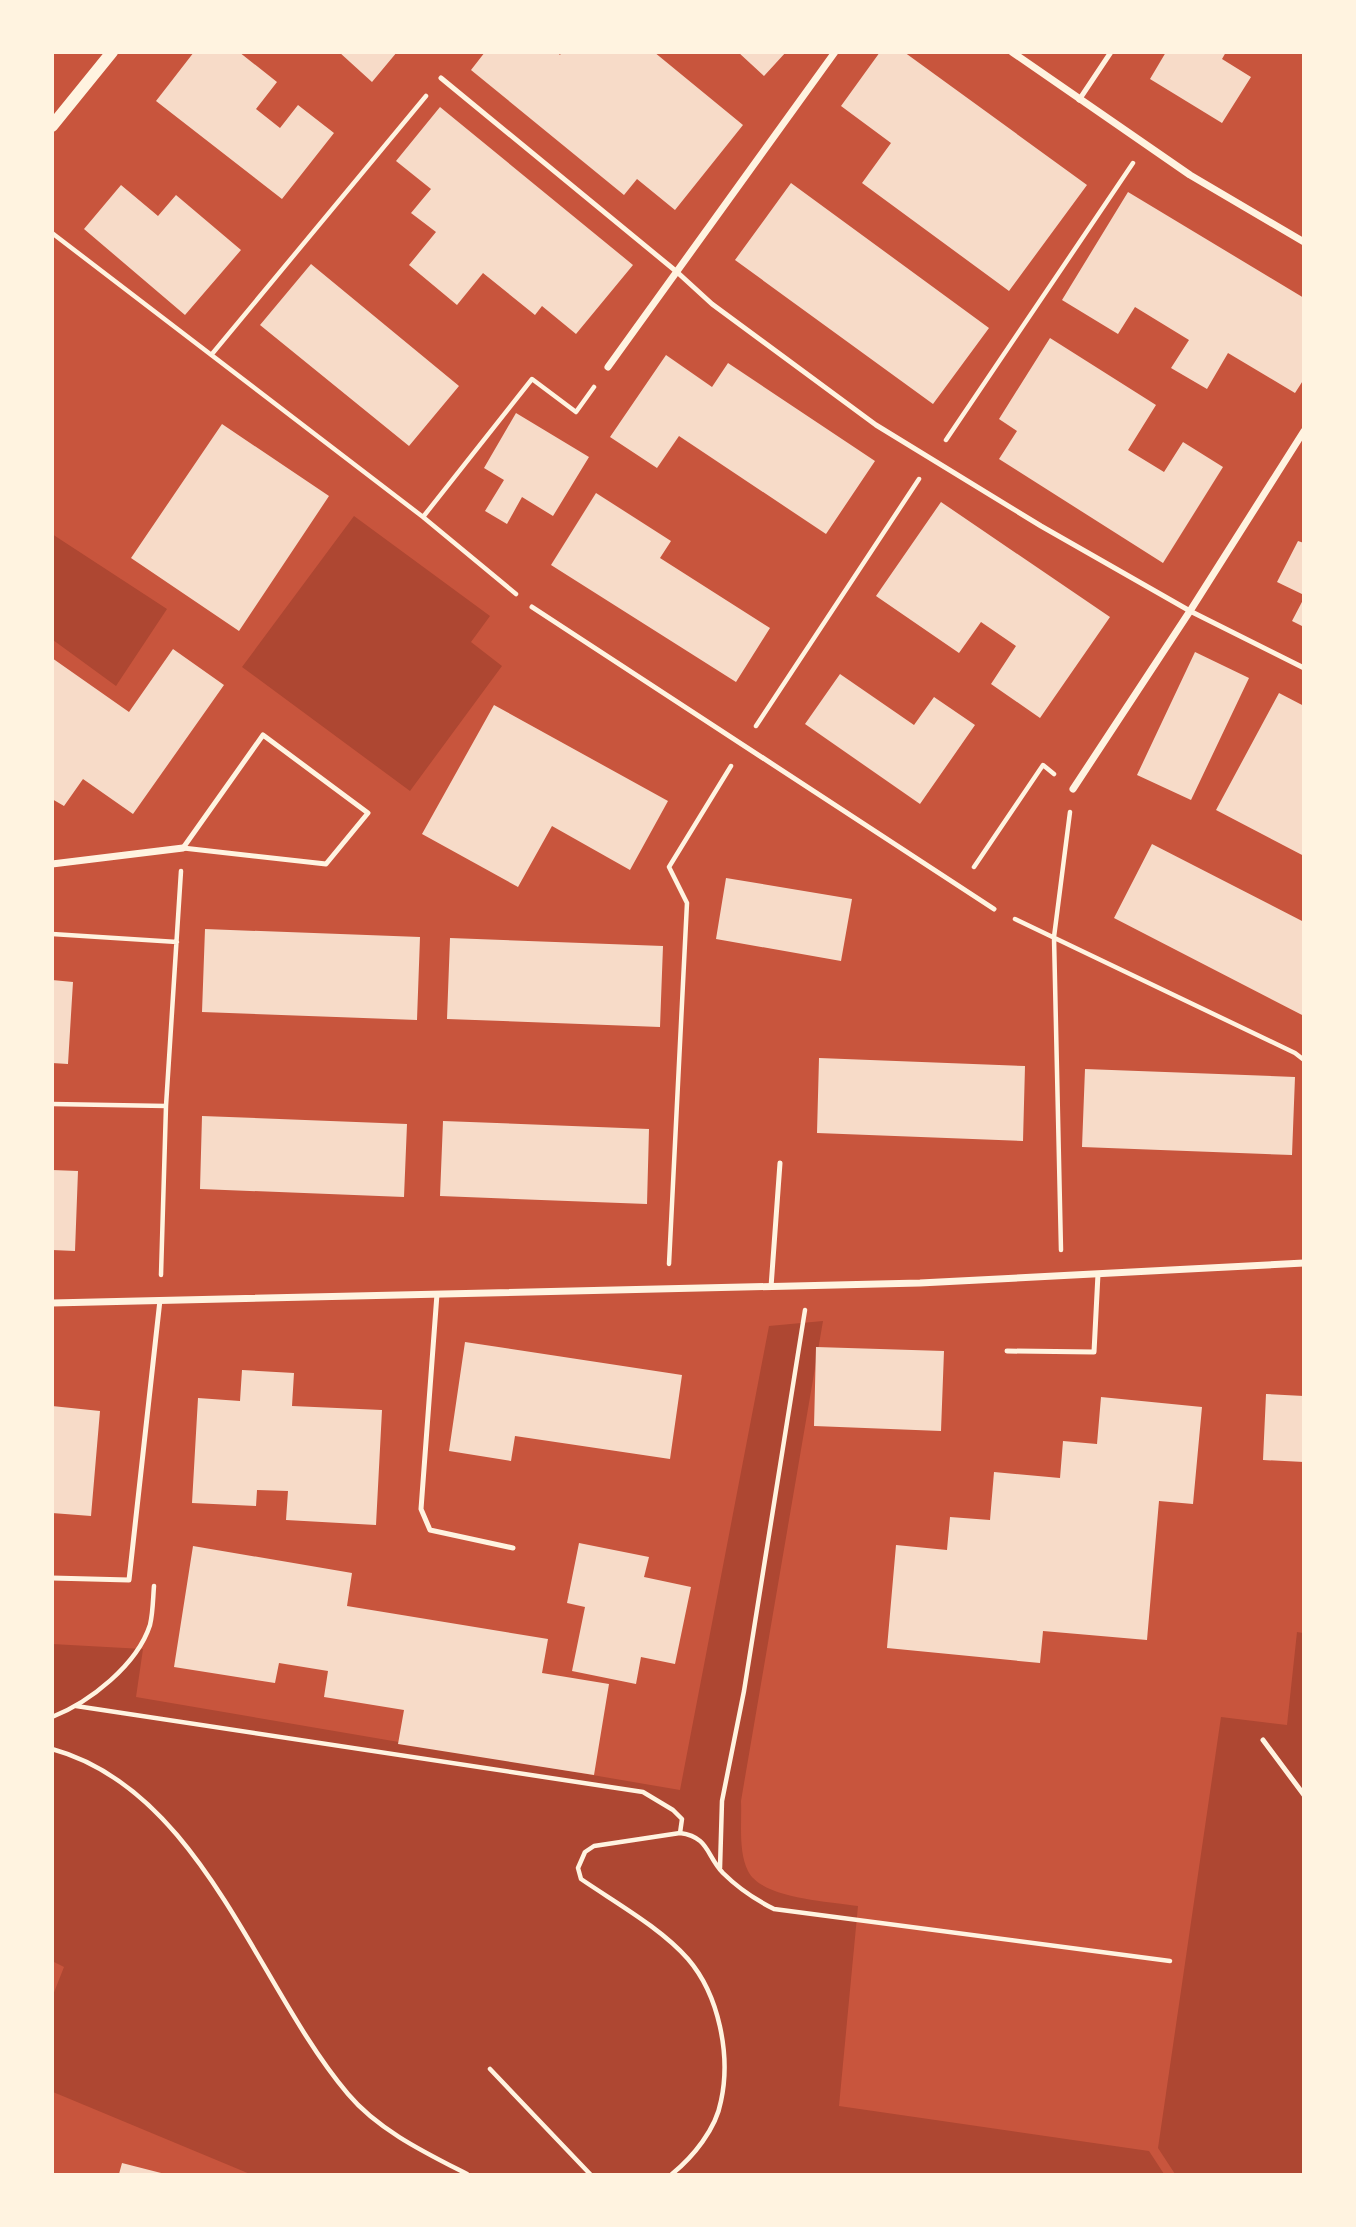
<svg xmlns="http://www.w3.org/2000/svg" width="1356" height="2227" viewBox="0 0 1356 2227" font-family="Spectral,serif">
<style>
.green{fill:#ae4732}
.building{fill:#f7dbc8}
.lines{fill:none;stroke-linecap:round;stroke-linejoin:round}
.path{stroke:#fff3e0;stroke-width:4.5}
.service{stroke:#fff3e0;stroke-width:5}
.minor{stroke:#fff3e0;stroke-width:7}
.tertiary{stroke:#fff3e0;stroke-width:12}
</style>
<rect width="100%" height="100%" fill="#c8553d"/>
<path class="green" d="M354,516L490,616L471,642L502,666L410,791L242,667Z
M52,534L167,609L116,686L53,640Z
M823,1321L741,1801C742,1822 738,1851 748,1871C762,1899 829,1901 858,1906L839,2106L1149,2151L1164,2174H250L53,2092V1995L64,1967L52,1961V1644L143,1649L136,1697L680,1790L769,1326Z
M1297,1632L1303,1633V2174H1175L1158,2148L1221,1717L1287,1725Z"/>
<path class="building" d="M194,52H239L277,82L256,109L280,128L298,105L334,133L282,199L156,101Z
M339,52H397L372,82Z
M485,52H557L560,55L562,52H654L743,125L675,210L637,179L624,195L471,70Z
M738,52H786L764,76Z
M880,52H904L1087,185L1009,291L862,183L891,143L841,106Z
M1166,52H1226L1222,59L1251,77L1222,123L1150,79Z
M440,107L633,265L576,334L542,306L535,315L483,273L457,305L409,265L436,232L411,213L431,189L396,161Z
M791,183L989,328L933,404L735,260Z
M121,185L158,216L176,195L241,250L185,315L84,229Z
M1128,192L1304,298V379L1295,393L1228,353L1207,389L1171,368L1189,340L1135,307L1118,334L1062,300Z
M311,264L459,386L409,446L260,325Z
M1050,338L1156,405L1128,450L1164,472L1183,442L1223,467L1163,563L999,459L1017,431L999,419Z
M666,355L712,387L728,363L875,461L826,534L679,436L657,468L610,437Z
M516,413L589,457L553,516L522,497L507,524L485,511L504,480L484,468Z
M222,424L329,496L239,631L131,558Z
M596,493L671,541L660,558L770,628L736,682L551,565Z
M941,502L1110,617L1040,718L991,684L1016,646L981,622L959,653L876,596Z
M1298,541L1304,543V595L1277,582Z
M1304,598V627L1292,621Z
M173,649L224,685L133,814L83,779L64,806L52,799V658L129,712Z
M1195,652L1249,678L1191,800L1137,775Z
M840,674L914,725L934,697L975,725L920,804L805,724Z
M1279,693L1304,706V856L1216,810Z
M494,705L668,801L630,870L552,826L518,887L422,834Z
M1152,844L1304,922V1016L1114,918Z
M726,878L852,899L841,961L716,939Z
M205,929L420,937L417,1020L202,1012Z
M450,938L663,946L660,1027L447,1019Z
M52,980L73,982L68,1064L52,1063Z
M819,1058L1025,1066L1023,1141L817,1133Z
M1085,1069L1295,1077L1292,1155L1082,1147Z
M202,1116L407,1124L404,1197L200,1189Z
M443,1121L649,1129L647,1204L440,1196Z
M52,1170L78,1171L75,1251L52,1250Z
M465,1342L682,1375L670,1459L515,1436L511,1461L449,1451Z
M816,1347L944,1351L941,1431L814,1426Z
M242,1370L294,1373L292,1406L382,1410L376,1525L286,1520L288,1491L257,1490L256,1506L192,1503L198,1398L240,1401Z
M1266,1394L1304,1396V1462L1263,1460Z
M1101,1397L1202,1407L1193,1504L1159,1501L1147,1640L1043,1631L1040,1663L887,1648L896,1545L947,1550L950,1517L990,1520L994,1472L1060,1478L1063,1441L1097,1444Z
M52,1406L100,1411L91,1516L52,1513Z
M579,1543L649,1557L644,1577L691,1587L675,1664L641,1657L636,1684L572,1671L585,1607L567,1603Z
M193,1546L352,1573L347,1606L548,1639L542,1673L609,1684L594,1775L398,1744L404,1710L324,1697L328,1671L279,1663L275,1683L174,1667Z
M122,2163L165,2174H119Z"/>
<g class="lines">
<path class="path" d="M52,233L423,517L516,594
M212,354L426,96
M946,440L1133,163
M423,517L532,379L576,412L594,387
M756,726L919,479
M974,867L1043,765L1054,774
M1015,919L1295,1053L1304,1060
M52,934L177,942
M52,1104L166,1106
M1061,1250L1054,937L1070,812
M669,1264L687,903L669,867L731,766
M161,1275L166,1106L181,871
M76,1706L643,1792L673,1810L682,1819L680,1833
M52,1717C90,1702 137,1665 150,1625C153,1613 153,1598 154,1586
M52,1749C202,1790 257,1987 348,2094C378,2130 426,2153 467,2174
M720,1868L722,1801L744,1691L805,1310
M490,2069L590,2174
M672,2174C693,2157 716,2129 721,2101C731,2055 719,1995 688,1959C661,1928 616,1903 581,1879L578,1868L585,1852L594,1846L680,1833C709,1837 706,1855 723,1873C739,1889 754,1899 774,1909L1170,1961"/>
<path class="service" d="M441,78L677,272L712,304L876,425L1041,526L1190,611L1304,668
M1079,100L1111,52
M532,607L994,909
M263,735L368,813L326,864L183,848Z
M771,1287L780,1163
M437,1294L421,1509L430,1530L513,1548
M1007,1351L1094,1352L1098,1274
M52,1578L129,1580L160,1300
M1263,1740L1304,1795"/>
<path class="minor" d="M1012,52L1190,175L1304,242
M608,367L835,52
M1073,789L1190,611L1304,431
M52,864L183,848
M52,1303L920,1283L1304,1263"/>
<path class="tertiary" d="M52,126L112,52"/>
</g>
<rect width="1356" height="2227" fill="none" stroke="#fff3e0" stroke-width="108"/>
</svg>
